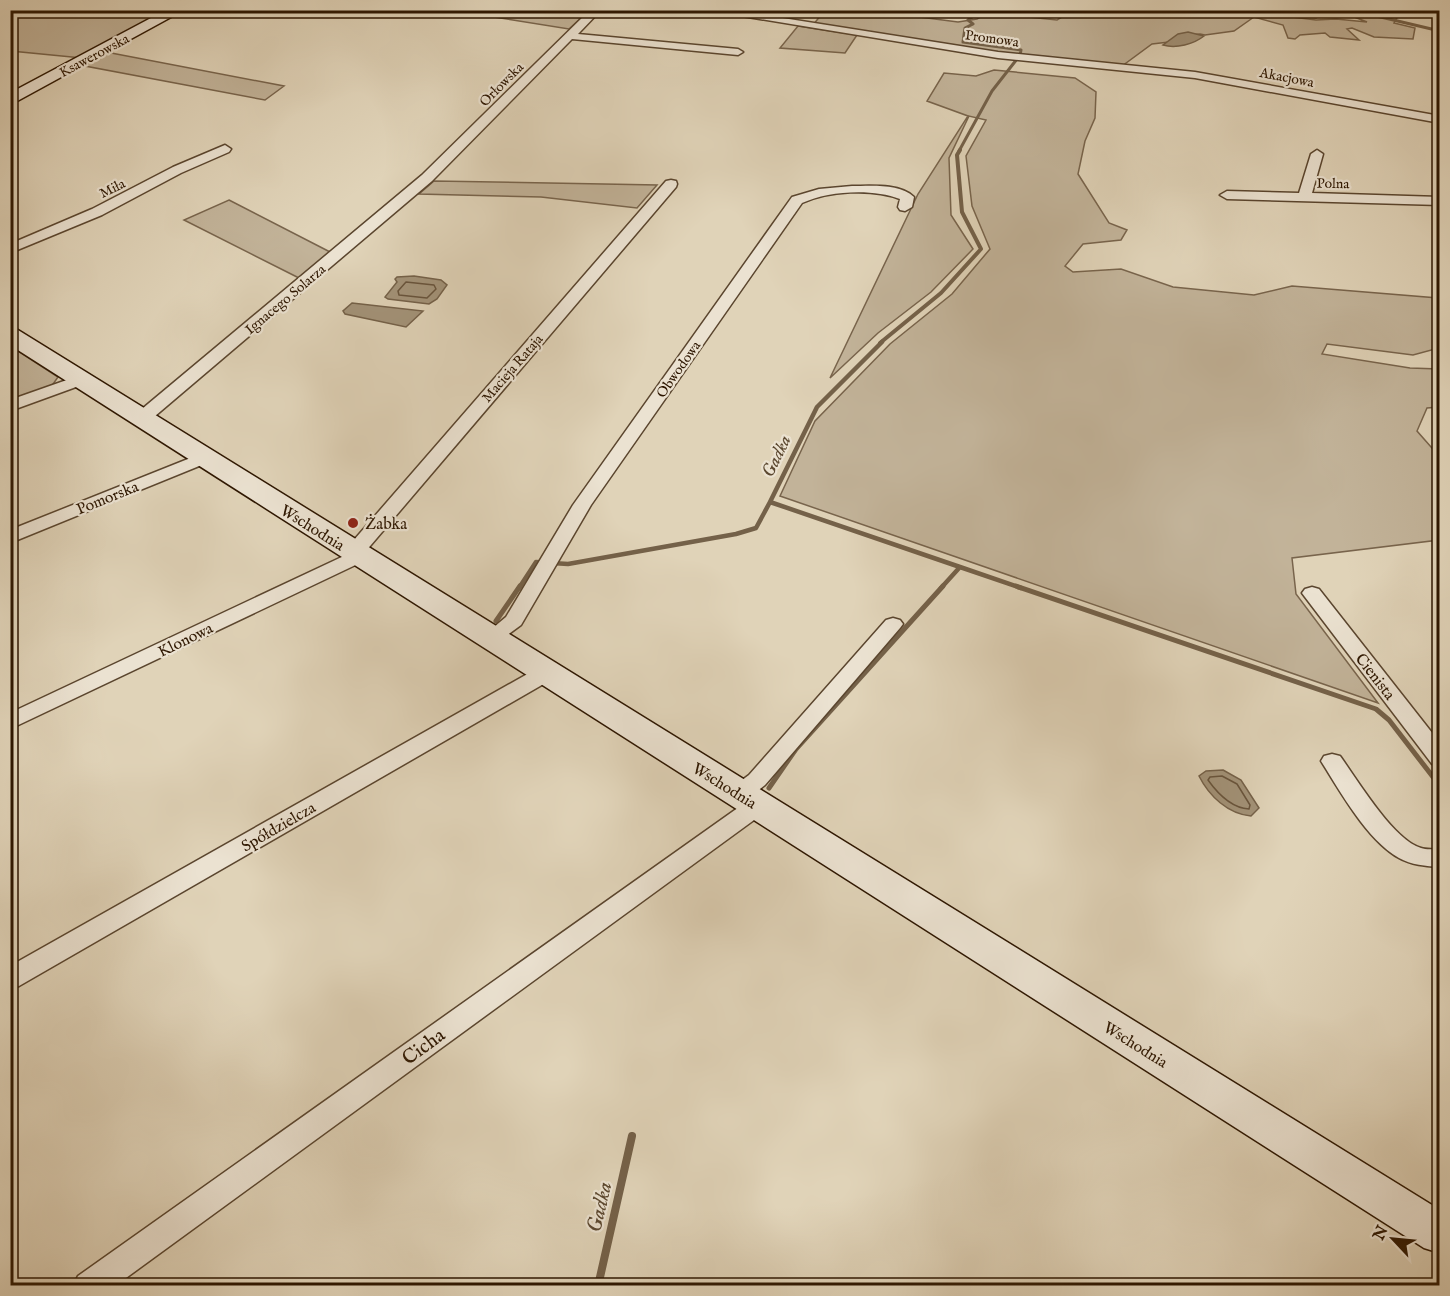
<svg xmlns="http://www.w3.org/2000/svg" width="1450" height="1296" viewBox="0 0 1450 1296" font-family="'IM FELL English',serif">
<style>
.green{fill:#c2b399;stroke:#78644c;stroke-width:1.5}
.water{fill:#a39379;stroke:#746149;stroke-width:1.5}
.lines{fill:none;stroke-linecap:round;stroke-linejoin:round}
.shore{stroke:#68543c;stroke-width:1.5}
.stream-far4{stroke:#746149;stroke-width:3}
.stream-far3{stroke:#746149;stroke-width:4}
.stream-far2{stroke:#746149;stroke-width:4.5}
.stream-far1{stroke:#746149;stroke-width:5}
.stream{stroke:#746149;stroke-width:8}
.street-casing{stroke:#5a452e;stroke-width:3}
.secondary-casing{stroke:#2d1600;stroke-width:3}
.street{fill:#ebe2d1;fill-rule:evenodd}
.secondary{fill:#ebe2d1;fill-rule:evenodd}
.poi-dot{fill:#8f2418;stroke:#ebe2d1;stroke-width:2}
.labels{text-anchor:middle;stroke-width:4.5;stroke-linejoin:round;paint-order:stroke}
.far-street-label{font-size:14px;fill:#2d1600;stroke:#ebe2d1}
.street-label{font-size:16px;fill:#2d1600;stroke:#ebe2d1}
.poi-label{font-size:16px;fill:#2d1600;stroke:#ebe2d1;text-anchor:start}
.water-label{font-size:18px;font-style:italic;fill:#5c4830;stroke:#ebe2d1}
.near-street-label{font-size:20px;fill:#2d1600;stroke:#ebe2d1}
.near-water-label{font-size:21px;font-style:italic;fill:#5c4830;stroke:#ebe2d1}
</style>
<rect width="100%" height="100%" fill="#e0d3b8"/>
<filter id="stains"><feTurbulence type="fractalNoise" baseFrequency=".00333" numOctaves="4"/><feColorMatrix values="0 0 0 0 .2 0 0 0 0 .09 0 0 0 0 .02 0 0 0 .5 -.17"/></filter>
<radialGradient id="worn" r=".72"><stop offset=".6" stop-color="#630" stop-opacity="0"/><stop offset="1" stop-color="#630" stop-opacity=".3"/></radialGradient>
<path class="green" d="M825,10L873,11L958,22L977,19L984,15L1000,14L1057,20L1074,10H1259V13L1316,20L1336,19L1367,22L1339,11L1367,10L1397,18L1394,23L1415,28L1413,39L1374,37L1352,28L1347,29L1359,40L1330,37L1325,33L1300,35L1295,39L1288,38L1283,25L1254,17L1234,31L1205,35L1200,34L1177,36L1169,42L1152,44L1122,66L978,50L813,25Z
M10,11H169L82,58L11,51Z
M456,11H538L581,18L569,29Z
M798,26L857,35L845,53L780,48Z
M106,52L284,86L265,100L85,66Z
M994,70L1075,78L1096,92L1095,118L1085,141L1078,174L1109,223L1127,230L1121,240L1083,244L1065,266L1073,272L1121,269L1173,287L1254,295L1292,286L1438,298L1439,348L1413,355L1327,344L1322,354L1410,368L1439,369V407L1427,408L1417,431L1439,456V540L1292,558L1296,594L1378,703L780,496L815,421L890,344L952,294L990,249L972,206L966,156L986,120L969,116L949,158L951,215L973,249L931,292L878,333L830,378L918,194L968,116L927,101L944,73L976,76Z
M434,181L657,185L637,208L541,197L419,194Z
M229,200L332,253L301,279L184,220Z
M15,349L58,377L51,387L11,401L10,351Z"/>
<path class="water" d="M1263,11V10L1323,11L1321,12L1323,14L1316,18L1267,13Z
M1188,32L1204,36C1194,44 1176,49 1163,45L1178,34Z
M414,276L441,280L447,285L437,299L429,304L388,299L385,297L397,282L395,279L397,277Z
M352,303L423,311L406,327L345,314L343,311Z
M1223,770L1241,780L1259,808L1251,816C1228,814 1209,796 1199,776L1206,771Z"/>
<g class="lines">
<path class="shore" d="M406,282L434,285L436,289L427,298L399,295L398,291Z
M1222,776L1237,784L1250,805L1249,809C1231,808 1218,794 1208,780L1210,777Z"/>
<path class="stream-far4" d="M982,10L968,20L973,24L965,28L963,42L1021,50L1020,55
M1351,10L1440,31
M959,151L992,91L1017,59"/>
<path class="stream-far3" d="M880,343L941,293L981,249L962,212L957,155L960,150"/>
<path class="stream-far2" d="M882,342L817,407L770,502L960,567L941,588
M960,567L1021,588
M519,588L536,562L568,564L736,534L756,528L770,502"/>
<path class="stream-far1" d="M1016,586L1376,709L1389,720L1440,786
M496,621L520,586
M769,788L796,749L943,586"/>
<path class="stream" d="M598,1286L632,1136"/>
<g class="street-casing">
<path id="street" d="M590,10H601L578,34L738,49L743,52L738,55L572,39L432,181L148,422H136L134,418L136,414L422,175Z
M705,10H732L998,52L1195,72L1440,116V123L1195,78L998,58Z
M225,145L231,149L229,152L181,173L102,215L10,253V244L92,209L173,167Z
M1317,150L1323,154L1312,193L1440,197V205L1227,199L1220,195L1227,191L1299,193L1311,154Z
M671,180L676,181L677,184L676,187L365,552L369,556L366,560L10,729V713L346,555L344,552L347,548L666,181Z
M852,186C870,186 900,183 914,197L912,207L905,211L900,210L898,207L900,199C872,188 828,191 802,203L591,505L521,625L498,642L491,644L484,642L481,638L506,617L573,505L792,197L819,189Z
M81,375L89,380L87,383L10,411V400Z
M203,453L209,454L212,458L209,462L10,543V530Z
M1312,587L1319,589L1440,743V766L1432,764L1305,597L1302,593L1305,589Z
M893,618L900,620L903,624L900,628L765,785C753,794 745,804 730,799L726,794L730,789L749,775L886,620Z
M546,667L554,668L557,673L554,678L19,986L10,989V966L538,668Z
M1332,754L1340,756C1357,779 1393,840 1421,848C1426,850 1433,849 1440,849V867C1426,866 1411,865 1399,858C1367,840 1340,791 1321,761L1324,756Z
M757,798L765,800L769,806L765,812L115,1286H73L78,1276L749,800Z"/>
</g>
<g class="secondary-casing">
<path id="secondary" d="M166,10H184L10,105V93Z
M10,328L18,330L1440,1210V1253L1424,1248L10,345Z"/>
</g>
<use href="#street" class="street"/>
<use href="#secondary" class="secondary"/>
</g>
<circle class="poi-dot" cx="353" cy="523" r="6"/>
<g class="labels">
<g class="far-street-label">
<text transform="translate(992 38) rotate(8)" y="5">Promowa</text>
<text transform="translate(94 55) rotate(-28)" y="5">Ksawerowska</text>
<text transform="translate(1287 77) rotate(11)" y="5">Akacjowa</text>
<text transform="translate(501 84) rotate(-45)" y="5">Orłowska</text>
<text transform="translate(1333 183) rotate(1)" y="5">Polna</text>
<text transform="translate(112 188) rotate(-26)" y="5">Miła</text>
<text transform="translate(285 299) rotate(-40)" y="5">Ignacego Solarza</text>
<text transform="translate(512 368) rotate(-49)" y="5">Macieja Rataja</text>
<text transform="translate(678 369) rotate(-55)" y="5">Obwodowa</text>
</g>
<g class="street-label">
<text transform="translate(107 497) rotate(-22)" y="6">Pomorska</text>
<text transform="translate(313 527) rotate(32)" y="6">Wschodnia</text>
<text transform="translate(185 639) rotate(-26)" y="6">Klonowa</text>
<text transform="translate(1376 676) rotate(52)" y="6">Cienista</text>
<text transform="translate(725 785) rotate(32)" y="6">Wschodnia</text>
<text transform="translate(278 826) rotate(-30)" y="6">Spółdzielcza</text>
<text transform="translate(1136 1044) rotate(32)" y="6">Wschodnia</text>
</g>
<g class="poi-label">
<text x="365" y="529">Żabka</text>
</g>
<g class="water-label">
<text transform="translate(776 456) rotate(-64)" y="6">Gadka</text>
</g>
<g class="near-street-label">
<text transform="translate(423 1046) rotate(-36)" y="7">Cicha</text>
</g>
<g class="near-water-label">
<text transform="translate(599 1207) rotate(-77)" y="7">Gadka</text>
</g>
</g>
<rect width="1450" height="1296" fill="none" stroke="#e0d3b8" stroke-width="36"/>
<rect x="12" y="12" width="1426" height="1272" fill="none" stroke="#2d1600" stroke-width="3"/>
<rect x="18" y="18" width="1414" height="1260" fill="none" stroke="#2d1600" stroke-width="1.5"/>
<g transform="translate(1393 1239) rotate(296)" stroke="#ebe2d1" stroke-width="4.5" paint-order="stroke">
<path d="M0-4.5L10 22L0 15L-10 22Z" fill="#2d1600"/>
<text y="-9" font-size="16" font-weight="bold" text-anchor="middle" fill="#2d1600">N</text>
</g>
<rect width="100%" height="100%" filter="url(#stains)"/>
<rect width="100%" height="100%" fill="url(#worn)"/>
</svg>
